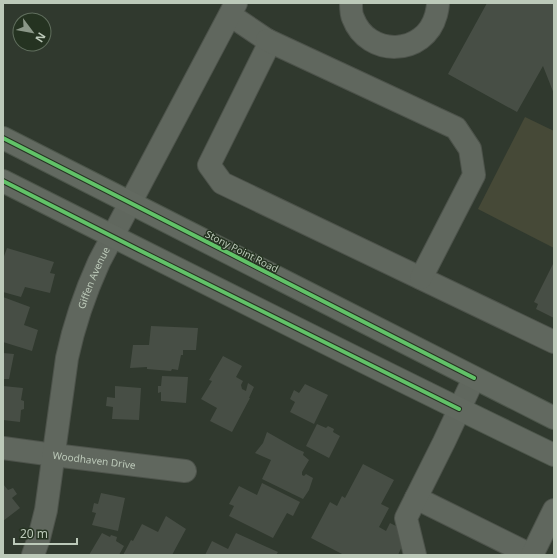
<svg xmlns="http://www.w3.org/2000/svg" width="557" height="558" viewBox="0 0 557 558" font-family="'Noto Sans',sans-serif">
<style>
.green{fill:#464937}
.building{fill:#474e45}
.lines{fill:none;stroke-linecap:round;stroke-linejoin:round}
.minor-casing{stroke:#4d534b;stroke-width:24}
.major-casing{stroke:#4d564b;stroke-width:24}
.minor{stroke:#60675e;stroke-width:22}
.major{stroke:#626960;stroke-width:22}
.cycleway-casing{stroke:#253321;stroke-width:6}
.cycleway{stroke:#61c268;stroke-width:4}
.labels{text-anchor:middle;stroke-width:3;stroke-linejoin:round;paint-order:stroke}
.street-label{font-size:10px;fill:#bcc9b9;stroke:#253321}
</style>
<rect width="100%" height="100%" fill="#30392e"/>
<path class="green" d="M525,117L554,131V248L478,209Z"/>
<path class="building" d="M487,3H554V94L543,66L517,112L448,74Z
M7,248L54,262L50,273L55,274L50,293L25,287L21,297L3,292V259Z
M554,262V318L536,309L538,304L534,302Z
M3,297L30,307L24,325L38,330L32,351L3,342Z
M151,326L198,328L196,350H183V355H181L178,370L172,369L171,371L147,369V367L130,368L133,345H149Z
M3,353L14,354L9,379H3Z
M223,356L242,366L236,377L243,381L241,385L242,389L246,391L248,383L254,387L249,398H250L232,432L210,421L217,408L201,399L212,381L209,380Z
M162,376L188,377L186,403L161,401V392L158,393V386H161Z
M305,384L328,395L314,424L290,412L295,402L290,399L294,390L299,393Z
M3,386L23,388L21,400L24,401V409L21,410L20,422L3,420Z
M115,386L141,388L139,420L112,419L113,407L106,406L107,397L115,398Z
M317,424L326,428L328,426L334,429L333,432L340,436L329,458L306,446Z
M267,432L297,449L304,452L303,455L309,460L302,472V475L304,476L306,474L313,478L309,490L303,499L262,479L271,460L255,453L263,443Z
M363,464L394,480L381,504L389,508L379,527L386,531L390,523L404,530L399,539L404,542L398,555H344L311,538L330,502L337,506L342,496L345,498Z
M262,483L300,502L293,516L287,513L273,538L229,516L234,506L229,504L239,486L257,495Z
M3,484L8,490L13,488L17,494L12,498L20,508L3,521Z
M101,493L125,498L118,531L92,525L96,513L92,512L94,503L98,504Z
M166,516L186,529L172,555H123L131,540L133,541L142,524L158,532Z
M102,533L110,537L111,535L117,537L116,541L124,546L119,555H89Z
M236,533L278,552L276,555H205L212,541L228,549Z"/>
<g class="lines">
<g class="minor-casing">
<g id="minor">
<path d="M351,3C351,8 351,14 353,18C368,58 425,56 436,15C437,11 438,7 438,3"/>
<path d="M230,15L270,42L209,165L222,183L554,342"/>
<path d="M267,40L456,128L470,149L474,175L421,278"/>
<path id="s1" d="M3,448L54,455L185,471"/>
<path d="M416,498L531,555"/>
<path id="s2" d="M33,555L39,538L46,510L67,358C74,325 85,293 99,262L236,3"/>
<path d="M415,555L406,518L444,442L474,378"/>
<path d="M532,555L554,510"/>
</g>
</g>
<g class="major-casing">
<path id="major" d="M3,138L276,277L554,418
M3,181C186,273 369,366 554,455"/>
</g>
<use href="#minor" class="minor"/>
<use href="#major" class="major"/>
<g class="cycleway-casing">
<path id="cycleway" d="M3,138L474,378
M3,181L139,250L459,409"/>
</g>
<use href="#cycleway" class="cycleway"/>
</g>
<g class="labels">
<g class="street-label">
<text transform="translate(242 251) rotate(27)" y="4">Stony Point Road</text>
<text dy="4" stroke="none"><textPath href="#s2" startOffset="285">Giffen Avenue</textPath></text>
<text dy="4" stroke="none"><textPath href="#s1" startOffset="92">Woodhaven Drive</textPath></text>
</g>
</g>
<rect width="557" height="558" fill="none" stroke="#bcc9b9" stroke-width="8"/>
<g transform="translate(32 32) rotate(122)"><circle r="19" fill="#253321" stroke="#616f5e"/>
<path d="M0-3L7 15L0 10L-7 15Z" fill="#8b9788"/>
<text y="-6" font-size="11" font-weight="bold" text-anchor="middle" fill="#bcc9b9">N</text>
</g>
<path d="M14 538v6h63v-6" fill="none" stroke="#bcc9b9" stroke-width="2"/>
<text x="20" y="538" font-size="12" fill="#bcc9b9" stroke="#253321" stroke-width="3" paint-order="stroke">20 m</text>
</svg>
